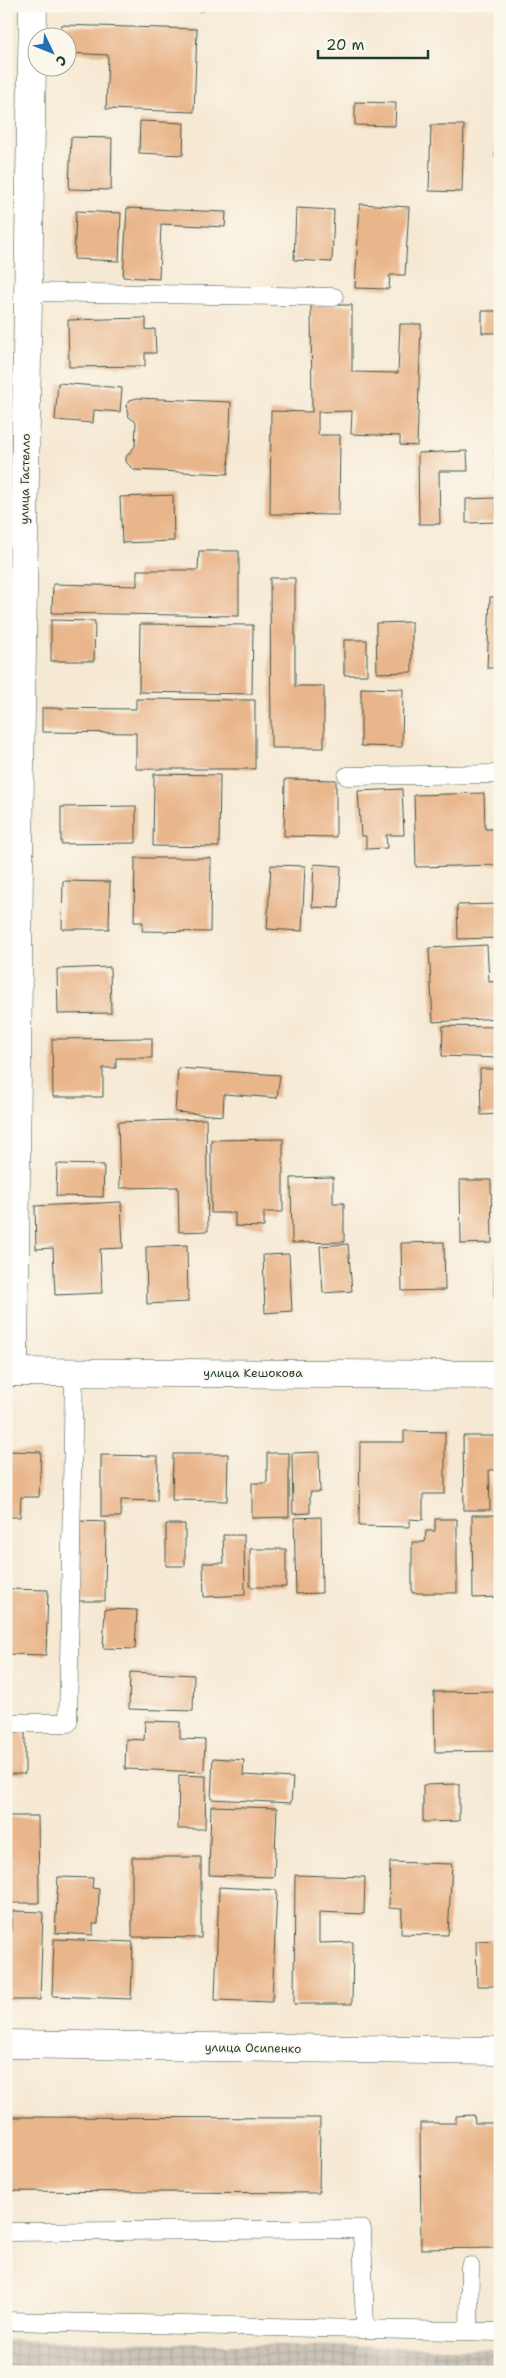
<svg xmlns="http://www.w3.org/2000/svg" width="506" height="2378" viewBox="0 0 506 2378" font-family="'Shantell Sans',sans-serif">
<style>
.industrial{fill:url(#industrial-grid)}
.building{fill:#e9b58a}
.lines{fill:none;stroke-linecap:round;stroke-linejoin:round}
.service-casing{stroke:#3f574c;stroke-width:19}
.minor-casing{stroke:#3f574c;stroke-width:29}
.tertiary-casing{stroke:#3f574c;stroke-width:29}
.service{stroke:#fff;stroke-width:18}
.minor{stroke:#fff;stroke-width:28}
.tertiary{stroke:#fff;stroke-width:28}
.labels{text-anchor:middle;stroke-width:4;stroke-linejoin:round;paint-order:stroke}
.street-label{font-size:12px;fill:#1f3d34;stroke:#fbf7ec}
</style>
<defs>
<pattern id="industrial-grid" width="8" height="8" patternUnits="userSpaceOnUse" patternTransform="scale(1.25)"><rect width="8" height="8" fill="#cbc3b8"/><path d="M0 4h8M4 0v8" fill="none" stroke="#aea89f"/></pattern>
</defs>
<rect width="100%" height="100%" fill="#fbf7ec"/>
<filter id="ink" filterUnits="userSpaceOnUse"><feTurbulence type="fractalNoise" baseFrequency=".02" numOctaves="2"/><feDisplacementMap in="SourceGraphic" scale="10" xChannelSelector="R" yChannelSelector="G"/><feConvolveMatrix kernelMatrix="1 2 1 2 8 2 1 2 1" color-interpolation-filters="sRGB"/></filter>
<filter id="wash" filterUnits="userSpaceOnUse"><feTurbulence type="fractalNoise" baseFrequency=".0096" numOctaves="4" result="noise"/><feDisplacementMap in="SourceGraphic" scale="20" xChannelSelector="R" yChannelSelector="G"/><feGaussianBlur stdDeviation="1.12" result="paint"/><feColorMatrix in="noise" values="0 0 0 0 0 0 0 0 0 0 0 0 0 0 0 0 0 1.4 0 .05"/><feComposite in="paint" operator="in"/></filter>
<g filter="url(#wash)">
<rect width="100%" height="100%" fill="#f6e9d4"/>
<path class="industrial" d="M6,2340L500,2349V2372H6Z"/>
<g id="blocks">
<path class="building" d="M143,6H204V11L143,10Z
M61,25L197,29L194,112L106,109L108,55L68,53V38H61Z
M355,102L396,103L395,126L355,125Z
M498,106H500V158L495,157Z
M140,121L184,123L183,155L139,153Z
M431,125H464L462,192L429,191Z
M71,137L112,138L111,190L69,189Z
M360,204L409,207L405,275H390L389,289L355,288Z
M127,208L226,212L225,227L161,224L159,279L123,277Z
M296,208L334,210L332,262L294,260Z
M76,211L121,213L119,261L74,259Z
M311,305H352V372L398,373L400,324H421L417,446L400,445V436L351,434L352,411L318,412V435H340L339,515L270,514L271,411L312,412Z
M482,311H500V333H482Z
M146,318V330L155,329L156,353H145V366L69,367L68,320Z
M58,383L122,388L120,412L94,410L93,423L55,420Z
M137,398L231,402L228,474L134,470L126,462V457L135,446L136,422L129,417L126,406L130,400Z
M496,450H500V481H496Z
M467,451L468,471H439L440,524H419L418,453Z
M173,495L174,541L122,543L120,497Z
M496,498L497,522L466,523V499Z
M199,551H239V616L52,613L53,584L137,586V570H198Z
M270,578H295V686H324V748H271Z
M490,597H500V668H487Z
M51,620L95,621L94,661H51Z
M412,622V672L377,673L376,623Z
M140,624L253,625L252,694L139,692Z
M344,640H367V675H344Z
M361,688L403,689L402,747L361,746Z
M136,699L255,700V769H136V733L42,732V708L136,709Z
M154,774L220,775L219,847L153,846Z
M285,779L336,780V837L284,836Z
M402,789L404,835H386L387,848L366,849V836H361L358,791Z
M484,793L485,829H500V865L416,867L414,795Z
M136,806V843L61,844V807Z
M135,858H211L210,932L142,931L143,922H134Z
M314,864L341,866L339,908L312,907Z
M271,865L305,866L302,931L267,929Z
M63,881L110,882L109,929H62Z
M500,904V938L458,939L457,905Z
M487,945L489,982L500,981V1018L433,1022L429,948Z
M110,967L111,1013L58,1014L57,969Z
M443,1026L500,1027V1058L442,1056Z
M152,1038V1058H116V1068H103V1097H53L52,1039Z
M178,1068L280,1075L277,1098L224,1094L223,1116L175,1112Z
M480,1069H500V1114L481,1115Z
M206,1119L208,1231L179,1232L178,1187L120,1188L118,1122Z
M283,1139V1212H264V1227L235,1226V1213H211V1140Z
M57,1164L104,1165L103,1197L56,1196Z
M333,1177V1203H344V1242L292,1243L291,1178Z
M460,1180H491L492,1243L461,1244Z
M121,1202L123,1248L100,1249L102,1293L55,1295L53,1248L36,1249L35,1206Z
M444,1242L445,1290L402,1291L401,1243Z
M348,1244L352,1291L323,1293L320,1246Z
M187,1245L188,1302L147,1304L146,1247Z
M495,1253H500V1296H494Z
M289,1254L292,1311L265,1313L263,1255Z
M404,1431L445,1432V1494H423V1520L410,1519V1527L359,1526L360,1442H404Z
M463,1436H500V1470H489L490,1510H464Z
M6,1451L41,1452L39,1497H21L20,1517H6Z
M319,1452L320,1492H310V1513L293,1514L292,1453Z
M267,1453H289V1517L252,1518V1483H267Z
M173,1454H228L227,1501L172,1500Z
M101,1455L158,1456L157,1501L121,1500V1517H101Z
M472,1515H500V1597L473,1598Z
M321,1517L322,1593L296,1594L294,1518Z
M435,1519H457V1593H412V1542H425L426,1531H435Z
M78,1521L106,1522L105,1601H77Z
M166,1524H185V1566H166Z
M223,1535H244L245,1595L204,1597L203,1563H224Z
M250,1549H286V1587H250Z
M6,1589L48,1590L46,1655L6,1654Z
M105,1609L137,1610L135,1649L103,1648Z
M130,1672L194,1675L193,1711L129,1709Z
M500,1691V1751L435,1752L434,1692Z
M145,1721L180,1722V1739L205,1740L204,1772L125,1769L126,1739L144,1740Z
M6,1730H25V1774H6Z
M213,1758L244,1760L243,1775L293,1778L291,1803L211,1799Z
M179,1775L206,1776L205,1829H178Z
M459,1784V1821L423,1822V1785Z
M211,1806L277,1808L274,1877L209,1875Z
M6,1816H38L39,1903H6Z
M132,1857H201V1938L132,1937Z
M390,1862L452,1864L448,1935L401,1934L402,1909L389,1908Z
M295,1875L365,1877L364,1914L319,1912V1943L353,1942L352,2004H294Z
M58,1877L93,1878L92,1888L99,1889L98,1924H93V1935L55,1933Z
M219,1887L277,1890L272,2002L215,2000Z
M12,1911L43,1912L40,2000H6V1931H11Z
M54,1939L133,1942L131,1999L52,1996Z
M500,1940V1986H477L476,1941Z
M474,2115L475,2123H500V2248L421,2249L420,2123H456V2116Z
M6,2117L320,2118L319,2193L6,2191Z"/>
</g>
</g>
<g filter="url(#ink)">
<use href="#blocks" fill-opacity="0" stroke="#3f574c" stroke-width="1"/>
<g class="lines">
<g class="service-casing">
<path id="service" d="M28,292L334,297
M347,776L500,774
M6,1723H68L74,1372
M6,2232L362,2229L365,2329
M6,2321L500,2332
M469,2331L470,2266"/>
</g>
<g class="minor-casing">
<path id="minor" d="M14,1372L20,767L33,6
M6,2044L500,2051"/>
</g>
<g class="tertiary-casing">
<path id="tertiary" d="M6,1372L500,1375"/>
</g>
<use href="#service" class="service"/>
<use href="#minor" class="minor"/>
<use href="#tertiary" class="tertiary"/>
</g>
</g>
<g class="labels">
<g class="street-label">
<text transform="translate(25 479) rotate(-89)" y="4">улица Гастелло</text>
<text x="253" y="1377">улица Кешокова</text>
<text transform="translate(253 2048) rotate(1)" y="4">улица Осипенко</text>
</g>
</g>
<rect width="506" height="2378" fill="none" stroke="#fbf7ec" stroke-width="25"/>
<g transform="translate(52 52) rotate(133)"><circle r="24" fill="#fbf7ec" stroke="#a3ada2"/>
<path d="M0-4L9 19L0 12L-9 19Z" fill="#1f6fb2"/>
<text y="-8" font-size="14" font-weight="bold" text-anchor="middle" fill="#1f3d34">С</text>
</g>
<path d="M318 50v8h110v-8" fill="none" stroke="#1f3d34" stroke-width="2.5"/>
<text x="326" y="50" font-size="15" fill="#1f3d34" stroke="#fbf7ec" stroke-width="4" paint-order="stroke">20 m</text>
</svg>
